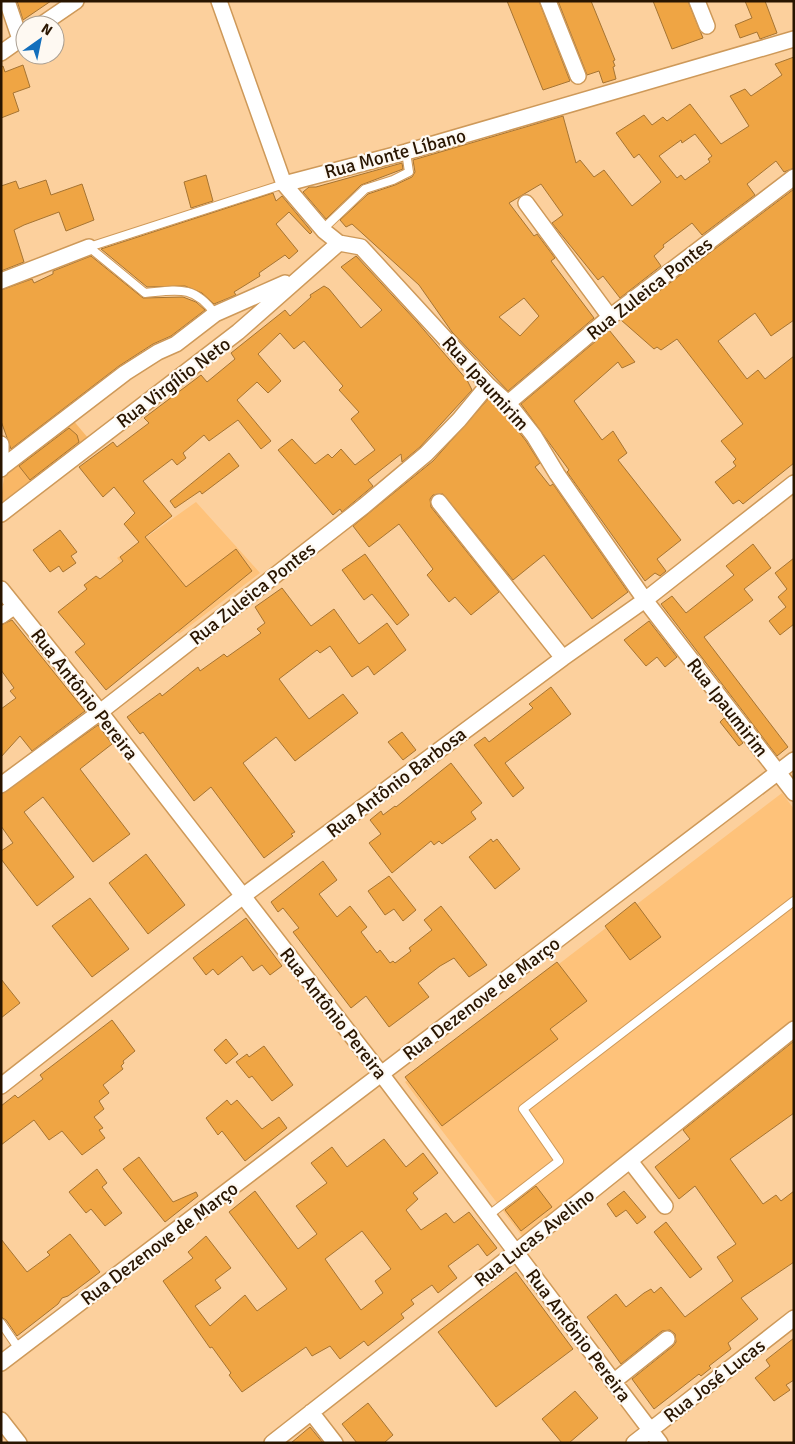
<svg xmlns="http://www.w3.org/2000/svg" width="795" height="1444" viewBox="0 0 795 1444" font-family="Signika,sans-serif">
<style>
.built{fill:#fec27a}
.green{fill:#f9b766}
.building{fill:#efa544;stroke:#a67432;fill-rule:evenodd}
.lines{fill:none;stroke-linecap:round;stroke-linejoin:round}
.service-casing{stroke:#ce9959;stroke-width:10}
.minor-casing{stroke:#ce9959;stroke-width:18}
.service{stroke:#fff;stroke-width:8}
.minor{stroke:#fff;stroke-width:15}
.labels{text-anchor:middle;stroke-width:4.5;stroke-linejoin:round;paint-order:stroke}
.street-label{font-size:19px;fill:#291500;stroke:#fef9f2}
</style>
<rect width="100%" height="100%" fill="#fcd09d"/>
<path class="built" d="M196,502L260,573L179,634L117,558Z
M782,793L794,809V1022L523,1237L405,1082Z"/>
<path class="green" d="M72,419L88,438L6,502L1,500L5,469Z"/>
<path class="building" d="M17,1H51L23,20Z
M507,1H539L570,81L543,90Z
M558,1H591L615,60L613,61L615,66L613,67L616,79L603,83L599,71L587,75Z
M653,1H688L703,38L672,49Z
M745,1H765L777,33L760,39L757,32L740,38L735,25L752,18Z
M794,57V168L784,172L776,161L747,184L755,195L702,235L692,223L663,245L664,247L654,256L661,266L620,298L603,276L598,280L552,223L563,215L541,184L509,203L534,236L537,234L555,258L551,261L594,318L508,391L452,332L419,285L352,224L346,227L340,220L368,194L395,185L412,177L415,172L413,160L563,116L576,163L580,160L594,177L604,170L632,206L661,182L639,154L634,158L616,133L644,115L652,125L663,117L667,121L690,104L721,144L749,126L730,96L745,89L751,96L782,75L775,64ZM695,134L712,156L708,159L710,162L685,180L681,175L677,178L659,156L681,140L682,143ZM524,298L539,316L520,336L499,317Z
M23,65L30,87L13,93L19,111L1,118V67L3,66L5,72Z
M402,163L403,169L361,185L326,219L303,192L309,187H316Z
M206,175L213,201L191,208L184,182Z
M46,180L51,195L82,184L94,220L66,231L59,212L24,225L14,230L24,262L1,271V186L16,181L19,189Z
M794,189V320L771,336L755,313L718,341L747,379L758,370L765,379L794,356V463L743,504L739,500L733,504L715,482L736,466L733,462L736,459L721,441L743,424L677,339L661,350L657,347L654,349L621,320Z
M273,193L276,201L282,196L312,232L310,234L289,212L276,224L298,251L289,259L285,255L259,273L260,276L234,292L236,295L214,304L202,293L185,286L147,287L101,249Z
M91,256L143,298L183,297L196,302L205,310L171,336L153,344L119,366L11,449L1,421V290L32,279L34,283L53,274V271Z
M356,256L418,323L467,380L472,390L420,447L402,462L401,454L368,480L373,486L342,512L340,509L333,515L278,450L292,439L315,464L328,454L332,458L341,449L355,465L375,450L351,419L359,412L339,390L343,386L304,341L294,349L280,333L258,354L281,381L268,393L257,382L237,400L271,441L261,449L238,420L209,441L204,435L183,453L186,458L177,465L172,459L143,481L172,516L145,537L186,587L236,549L252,571L106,690L75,652L85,644L58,612L87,589L84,585L96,576L100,579L123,561L120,557L139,542L124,524L135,513L114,487L103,497L79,467L113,442L117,447L149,423L144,418L201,375L207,382L235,359L231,353L285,310L290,316L311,297L310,295L324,286L329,289L361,328L382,310L341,267Z
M609,330L635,362L622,368L618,362L574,401L602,440L613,431L627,453L618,460L681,540L657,559L666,571L660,576L655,573L645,581L567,472L569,470L521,404Z
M489,398L501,409L526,441L540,463L535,467L550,486L553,484L628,592L592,619L544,555L513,580L443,494L433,495L430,499L431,507L499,592L471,615L455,597L449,602L427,575L433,569L399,524L369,547L353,526L433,461Z
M69,428L77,435L79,442L30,480L19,466Z
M229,453L239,466L202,494L200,491L175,508L170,501Z
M60,530L77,552L71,556L76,563L63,572L59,566L50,572L33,550Z
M753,544L771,568L744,589L753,600L704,637L788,747L777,756L661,604L672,596L686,613L734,575L726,566Z
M365,554L409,615L397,625L372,594L364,600L342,570Z
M794,558V624L780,635L769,621L786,607L778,597L787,589L775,573Z
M282,588L311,626L334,609L359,644L387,623L406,650L374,675L368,666L352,677L330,646L320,653L317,650L279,679L309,719L343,694L358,713L295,761L276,737L243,763L295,832L291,834L293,836L264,858L211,787L194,801L143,732L140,734L127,717L160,693L162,696L198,667L200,671L224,654L227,657L261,633L257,629L265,623L255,607Z
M12,620L85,711L32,751L20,736L1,757V709L16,698L10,691L14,688L1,670V625Z
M649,621L677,657L665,667L657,657L646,666L624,640Z
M551,687L571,714L505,763L524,788L513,797L474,745L485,737L489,742L533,708L529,704Z
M724,718L743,743L739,746L720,722Z
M98,725L112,744L80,769L130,834L93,862L43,797L24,812L74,877L37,906L1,859V851L13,843L1,826V794Z
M402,732L416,750L403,760L388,742Z
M451,763L482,803L471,812L476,819L442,844L439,841L434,845L431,841L392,873L369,843L381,834L370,820L381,811L383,815L395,806L396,807Z
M491,839L493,842L497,839L520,869L495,889L469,857Z
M146,854L185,905L148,934L109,883Z
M323,861L337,880L319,894L337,917L350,906L367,927L361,932L377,953L380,950L390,963L393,961L395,963L411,951L409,948L432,930L424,920L441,906L487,965L469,977L454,958L440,966L418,983L429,997L389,1027L366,996L351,1008L293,932L299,928L283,908L278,912L271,902Z
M389,876L416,910L403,921L394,909L385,915L368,891Z
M90,898L129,949L92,977L52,926Z
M635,902L661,937L630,960L605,926Z
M246,918L282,966L270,975L262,965L253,971L242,956L218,975L213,969L206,975L193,958Z
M557,962L587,1001L550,1029L558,1039L442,1126L405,1077Z
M1,979L20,1003L1,1018Z
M112,1020L135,1051L123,1061L124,1063L121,1066L123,1069L103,1085L109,1093L99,1101L104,1109L94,1117L103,1128L99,1130L105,1138L82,1155L62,1131L49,1140L34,1120L1,1145V1106L15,1095L18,1098L43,1079L40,1075Z
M226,1039L238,1054L226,1064L214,1050Z
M794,1041V1113L730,1159L763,1204L776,1195L781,1201L794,1191V1262L741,1298L758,1319L728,1343L731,1349L709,1366L711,1368L701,1376L699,1374L654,1409L632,1379L673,1346L676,1342L675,1334L670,1330L662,1331L621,1364L587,1317L616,1294L626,1307L644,1293L651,1289L654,1293L661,1287L685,1317L733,1281L717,1257L736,1244L695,1186L679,1199L655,1167L690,1139L683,1130Z
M264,1046L293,1085L272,1101L252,1076L249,1078L236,1062L247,1054L249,1057Z
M227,1100L231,1105L237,1100L262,1129L279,1117L287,1128L245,1161L222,1131L218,1135L206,1118Z
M384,1139L406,1167L423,1153L438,1173L413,1193L418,1199L406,1210L421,1230L446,1213L454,1223L469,1212L497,1248L487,1256L478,1244L448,1266L457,1278L438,1293L432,1285L411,1300L414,1304L401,1314L404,1318L368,1346L364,1341L340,1359L330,1346L312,1356L306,1347L242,1392L229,1375L231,1373L212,1347L210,1348L163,1281L193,1258L188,1252L206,1236L231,1268L215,1280L221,1288L195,1306L210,1326L245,1295L257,1311L287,1289L229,1212L255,1191L298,1249L317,1234L296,1206L327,1183L311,1163L332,1147L347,1167ZM362,1231L391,1269L375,1281L383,1293L361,1310L325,1259Z
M139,1157L173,1202L196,1192L198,1196L165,1222L123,1169Z
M97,1169L107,1183L102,1187L122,1213L105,1226L91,1209L86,1213L69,1192Z
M536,1186L552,1207L521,1231L505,1210Z
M624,1191L646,1217L637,1224L626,1210L616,1217L607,1204Z
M666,1222L702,1269L690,1278L654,1232Z
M70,1234L100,1272L68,1296L62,1298L58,1304L17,1336L6,1320L1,1317V1239L27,1272L50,1255L47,1252Z
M516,1272L573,1349L496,1407L438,1332Z
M794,1338V1380L786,1385L790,1390L774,1401L755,1378L770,1366L766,1360Z
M575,1391L598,1418L569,1443H562L542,1419Z
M368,1403L393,1435L384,1443H357L342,1424Z
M310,1427L323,1443H291Z"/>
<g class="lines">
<g class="service-casing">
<path id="service" d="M322,230L365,189L393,180L409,172L406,152
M89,247L284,184
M89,247L145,293C176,290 194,284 215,314
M489,1215L559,1161L523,1109L794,901
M1,1323L19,1349"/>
</g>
<g class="minor-casing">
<path id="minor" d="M7,1L20,39
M219,1L284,184L324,231L339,243L361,247L488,385L508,403L534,436L557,474L645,600L794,793
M548,1L578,76
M697,1L707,26
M41,25L76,1
M1,53L25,36
M284,184L406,152L794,39
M526,203L610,317
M1,281L89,247
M508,403L610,317L794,177
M1,444V469
M1,468L125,373L158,352L176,344L215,314L285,283
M439,502L563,658
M1,514L238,332L339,243
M1,589L100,712L382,1075L660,1443
M1,616L15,606
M1,785L100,712L364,506L426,454L459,420L488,385
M1,1086L243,896L563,658L645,600L794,483
M630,1161L665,1206
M1,1363L794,760
M613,1382L667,1339
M311,1412L335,1443
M1,1420L19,1443
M272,1443L517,1251L794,1029
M634,1443L794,1318"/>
</g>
<use href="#service" class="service"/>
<use href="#minor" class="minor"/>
</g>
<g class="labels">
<g class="street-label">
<text transform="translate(395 153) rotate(-15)" y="7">Rua Monte Líbano</text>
<text transform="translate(649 288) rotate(-38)" y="7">Rua Zuleica Pontes</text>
<text transform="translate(173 382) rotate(-37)" y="7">Rua Virgílio Neto</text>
<text transform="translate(486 383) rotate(48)" y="7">Rua Ipaumirim</text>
<text transform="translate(252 593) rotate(-38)" y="7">Rua Zuleica Pontes</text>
<text transform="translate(85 694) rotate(52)" y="7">Rua Antônio Pereira</text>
<text transform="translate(728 707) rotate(52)" y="7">Rua Ipaumirim</text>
<text transform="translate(396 782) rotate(-37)" y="7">Rua Antônio Barbosa</text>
<text transform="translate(481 998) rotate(-37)" y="7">Rua Dezenove de Março</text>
<text transform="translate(334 1013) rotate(52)" y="7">Rua Antônio Pereira</text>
<text transform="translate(534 1237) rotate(-38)" y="7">Rua Lucas Avelino</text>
<text transform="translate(159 1243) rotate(-37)" y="7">Rua Dezenove de Março</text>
<text transform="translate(579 1335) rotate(53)" y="7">Rua Antônio Pereira</text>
<text transform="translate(714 1380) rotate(-38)" y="7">Rua José Lucas</text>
</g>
</g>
<rect width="795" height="1444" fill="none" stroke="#291500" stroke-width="5"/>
<g transform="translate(40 40) rotate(33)"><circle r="24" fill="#fef9f2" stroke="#a99e91"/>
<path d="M0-4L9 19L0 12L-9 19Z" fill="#136fbc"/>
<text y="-8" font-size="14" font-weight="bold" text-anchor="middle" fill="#291500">N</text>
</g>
</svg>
